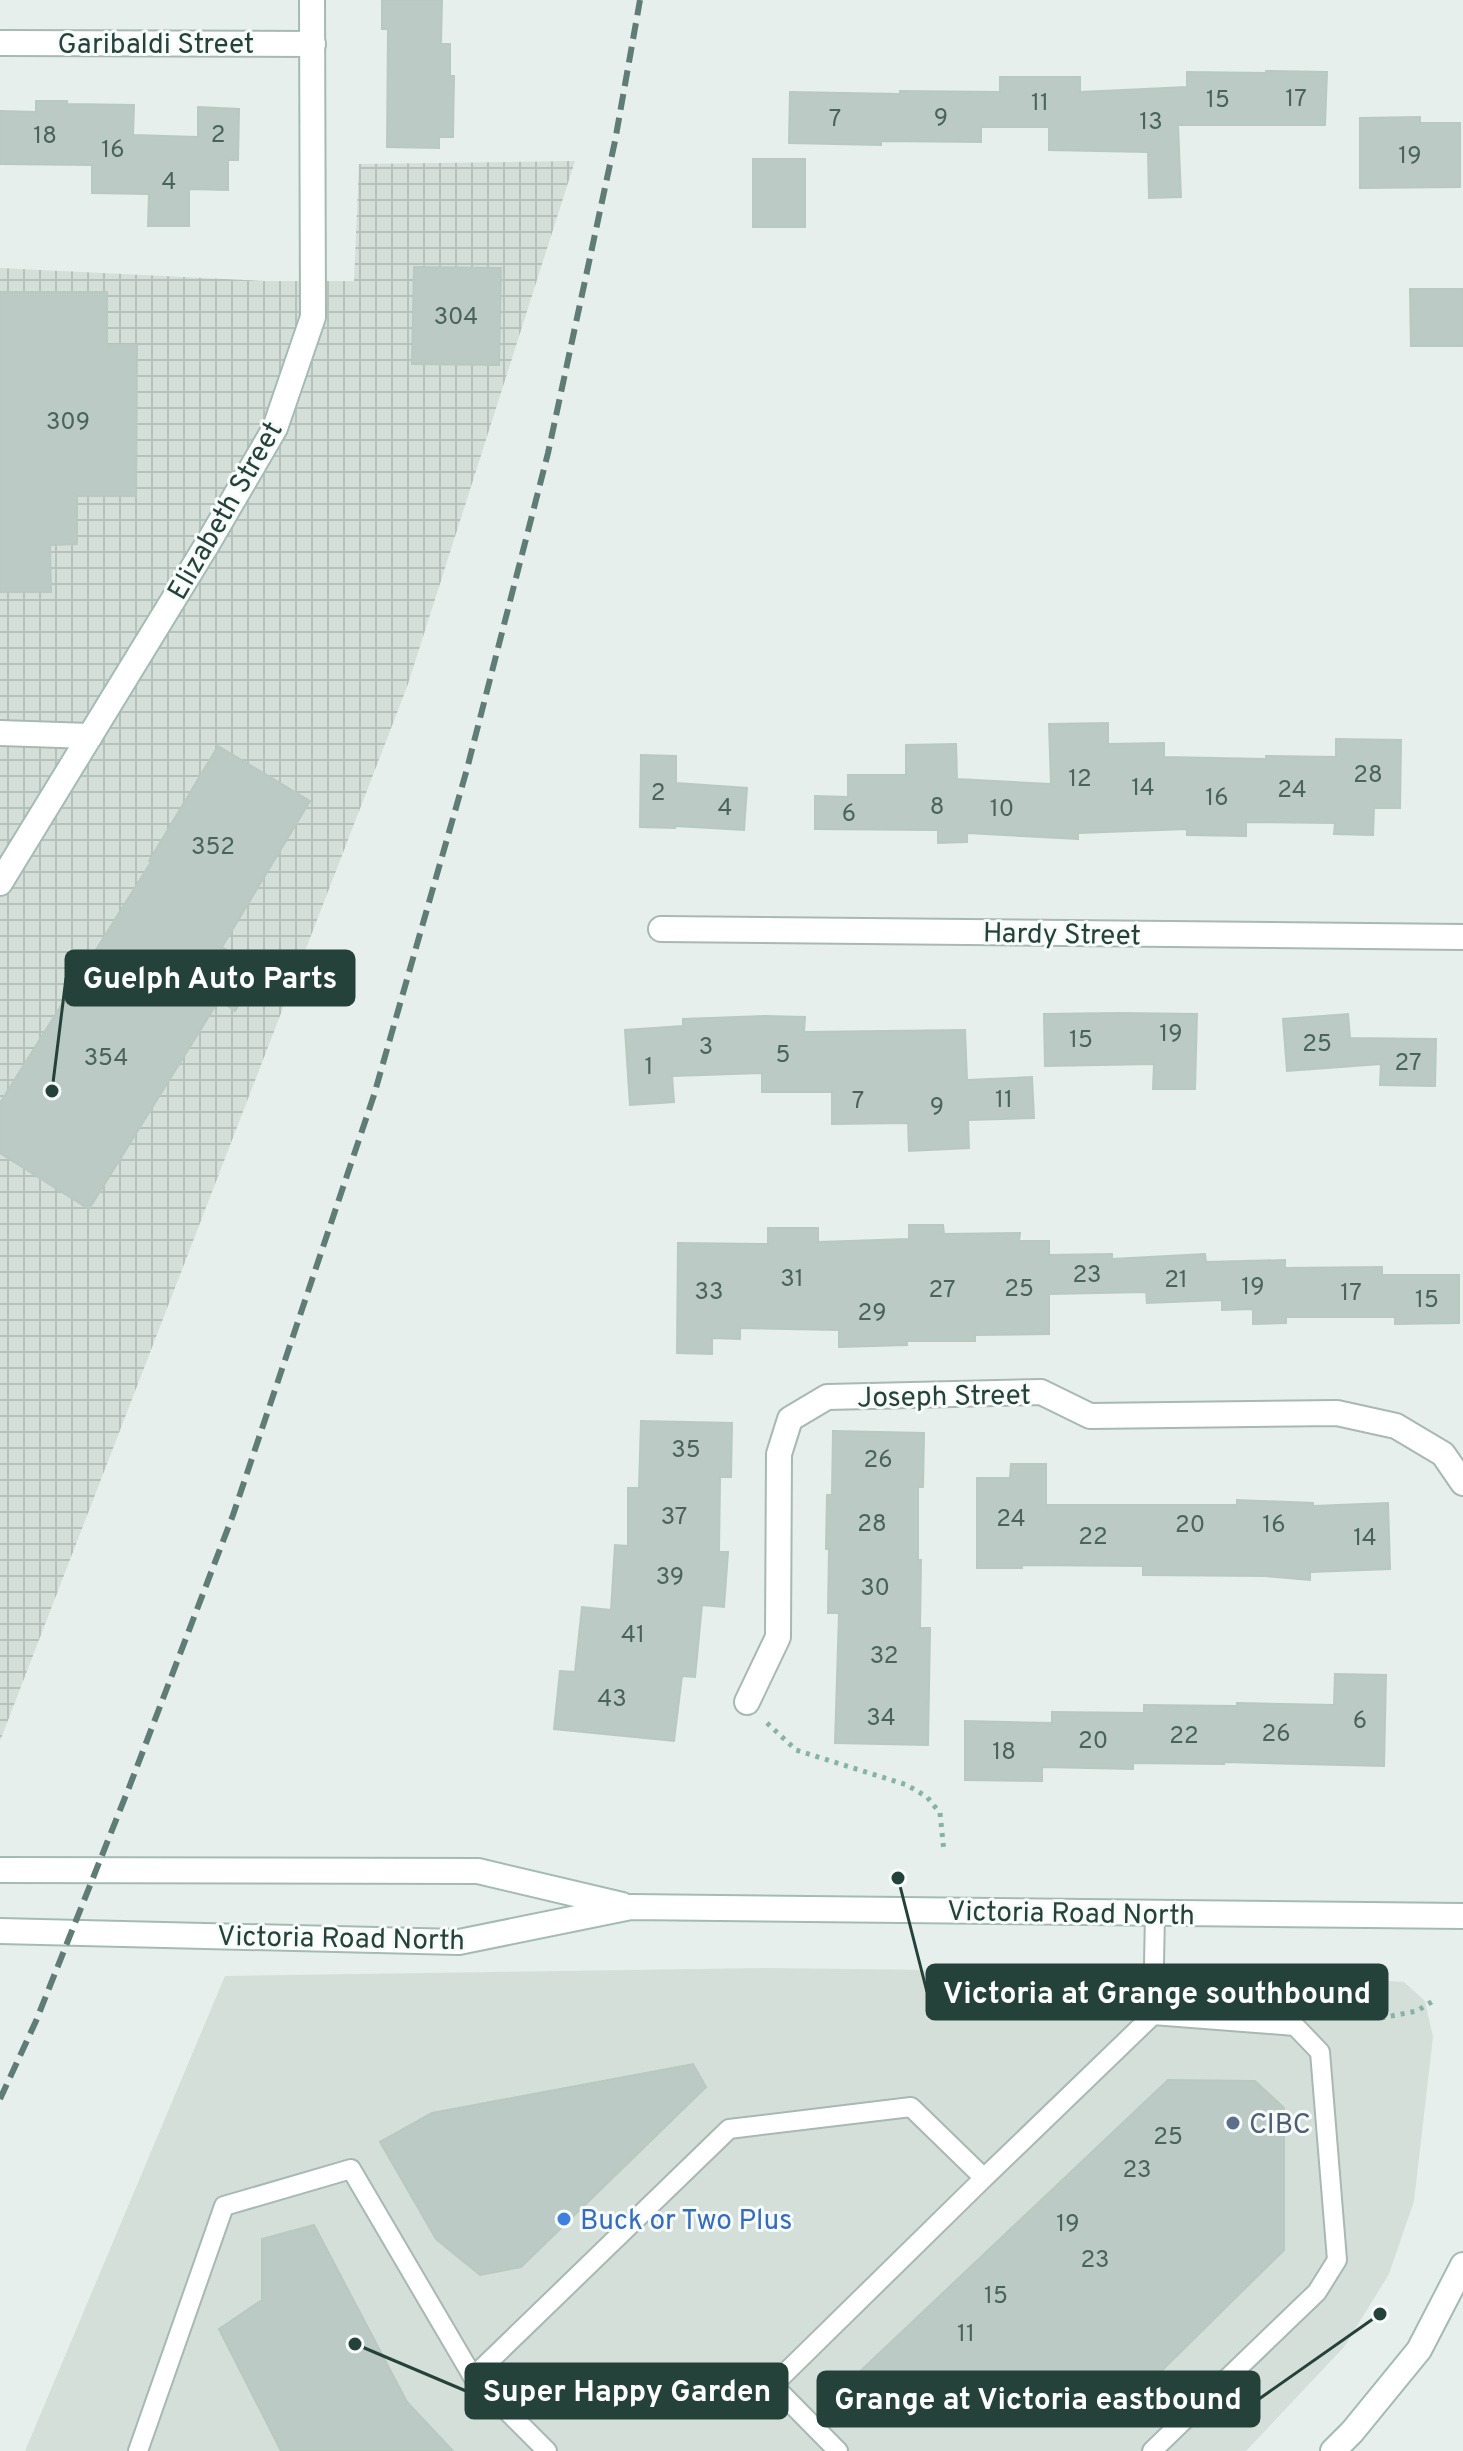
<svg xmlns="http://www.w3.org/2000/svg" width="1463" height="2451" viewBox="0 0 1463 2451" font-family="Overpass,sans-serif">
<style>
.built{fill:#d4dfda}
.industrial{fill:url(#industrial-grid)}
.building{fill:#bbcac4;stroke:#b8c9c2;stroke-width:2}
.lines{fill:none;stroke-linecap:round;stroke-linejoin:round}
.lane-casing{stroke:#a8b8b2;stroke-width:22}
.street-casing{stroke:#a8b8b2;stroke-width:28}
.secondary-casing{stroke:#a4bbb3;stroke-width:28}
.path{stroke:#86b3a5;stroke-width:5;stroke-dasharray:4 6;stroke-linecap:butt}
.lane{stroke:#fff;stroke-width:18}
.street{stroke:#fff;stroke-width:24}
.secondary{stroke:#fff;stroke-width:24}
.rail{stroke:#5f7d75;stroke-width:6;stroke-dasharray:16 8;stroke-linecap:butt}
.service-dot{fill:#5c6f8a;stroke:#f7fbf9;stroke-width:3}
.shop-dot{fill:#3f7fe0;stroke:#f7fbf9;stroke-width:3}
.labels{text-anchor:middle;stroke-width:6;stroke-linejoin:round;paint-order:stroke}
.number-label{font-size:24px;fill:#4a645c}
.street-label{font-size:28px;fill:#24423a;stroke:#f7fbf9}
.service-label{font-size:28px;fill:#4e5e75;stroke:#f7fbf9;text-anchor:start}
.shop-label{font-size:28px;fill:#366cbe;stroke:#f7fbf9;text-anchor:start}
.leader{fill:none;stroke:#24423a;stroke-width:3}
.callout-dot{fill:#24423a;stroke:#f7fbf9;stroke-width:3}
.callout{fill:#24423a;stroke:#24423a;stroke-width:3}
.callout-label{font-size:30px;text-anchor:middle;font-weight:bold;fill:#fff}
</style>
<defs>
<pattern id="industrial-grid" width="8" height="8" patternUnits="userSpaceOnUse" patternTransform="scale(2)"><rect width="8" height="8" fill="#d4dfda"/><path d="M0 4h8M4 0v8" fill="none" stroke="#b6c1bc"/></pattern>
</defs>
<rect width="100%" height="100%" fill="#e6efeb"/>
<path class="built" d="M767,1968L1275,1974L1404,1982L1425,2001L1433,2037L1414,2201L1389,2274L1344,2347L1246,2451H25L225,1976Z"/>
<path class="industrial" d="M575,161L407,687L0,1741V268L264,281H354L359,164Z"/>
<path class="building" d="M382,0H442L441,44H450V76H454L453,137H439V148L387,147L388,29H382Z
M1266,71L1327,72L1325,125H1178L1181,197L1149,198L1148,152L1049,150V127H981V142L881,141V145L789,143L790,92L900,94V91L1000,92V77H1080V92L1187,87V72L1266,73Z
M36,101H67V104L134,105L133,135L198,137V107L239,109L238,160H228V190L189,189V226H148L149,194L92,193V165L0,164V111L36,112Z
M1420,117V123H1460V187L1360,188V118Z
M753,159H805V227H753Z
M414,267L501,268L499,365L412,364Z
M1410,289H1463V346H1411Z
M0,292H107V345H137L136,496H77V544L50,545L51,592H0Z
M1108,723V744L1164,743V757L1266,759V756L1336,757V739L1401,740L1400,808H1374L1373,835L1334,834L1335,823L1246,822V836L1187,835V829L1078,833V839L967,833V842L938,843V830L815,829V796L848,797V775H906V745L956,744L957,779L1051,784L1049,724Z
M218,746L310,801L222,947L260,970L235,1011L219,1000L89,1209L0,1153V1103L151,862L149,861Z
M641,755L676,756V783L747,788L744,830L675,826V828L640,827Z
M1118,1013L1197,1014L1195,1089H1153L1154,1064L1045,1066L1044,1014Z
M1348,1014L1350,1038L1436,1039L1435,1086L1380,1085L1381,1064L1287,1071L1283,1019Z
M764,1016L805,1017L804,1032L965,1030L967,1080L1032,1077L1034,1118L968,1120L969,1148L909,1151L908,1123L832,1124V1092H762V1073L672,1076L674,1102L630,1105L625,1030L683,1026V1019Z
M909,1225H943L944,1234L1020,1233L1019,1241H1049V1255L1112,1254V1259L1205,1254L1206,1262L1285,1260V1268L1382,1267V1275H1459V1323L1395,1324V1317H1286V1323L1253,1324V1309L1222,1310V1300L1147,1303L1146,1292L1049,1294V1334L975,1335V1341H907V1345L839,1347V1330L740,1328V1339L712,1338V1354L677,1353L678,1243L768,1244V1228H818V1242L909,1239Z
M641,1421L732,1423L731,1477H720L719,1552H728L724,1607L702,1605L695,1677L682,1676L674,1741L554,1729L560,1671L575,1672L582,1607L611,1610L615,1545L628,1546V1488H639Z
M833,1431L924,1433L923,1487H918V1560H921L920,1628H930L928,1745L835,1743L839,1613H828L829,1549H826L827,1495H832Z
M1011,1464H1046V1505H1237V1500L1313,1503V1506L1388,1503L1390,1569L1310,1572V1580L1265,1576L1143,1575V1566L1022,1565V1568H977V1478H1010Z
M1335,1674L1386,1675L1384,1766L1224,1762V1764L1133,1763V1769L1042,1767V1781L965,1780V1721L1052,1723V1712L1144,1713V1705L1237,1706V1703L1334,1705Z
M693,2064L706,2087L521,2267L480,2275L436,2239L380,2142L432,2113Z
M1168,2080L1255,2081L1284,2108V2250L1130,2402L870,2396L853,2378Z
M314,2225L407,2402L453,2451H281L219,2329L262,2300V2239Z"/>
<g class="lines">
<g class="lane-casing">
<path id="lane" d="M138,2451L224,2206L351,2169L473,2377
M547,2451L473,2377L729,2129L911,2107L984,2178L1153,2015L1155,1913
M838,2451L773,2385L984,2178
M1152,2451L1317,2292L1337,2260L1320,2052L1295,2026L1153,2015"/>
</g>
<g class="street-casing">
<path id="street" d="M0,43L313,44
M0,733L90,736
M661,929L1463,937
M747,1702L778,1637L779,1454L790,1419L827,1397L1041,1392L1090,1416L1337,1413L1396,1426L1443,1454L1463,1483"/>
</g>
<g class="secondary-casing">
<path id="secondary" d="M0,883L208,543L275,428L313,317L312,0
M0,1870L478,1871L622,1905
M0,1931L459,1942L631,1907L1463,1916
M1333,2451L1352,2432L1419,2350L1463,2265"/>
</g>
<path class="path" d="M767,1723L796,1750L907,1785L927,1797L940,1813L944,1852
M1381,2018L1417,2011L1433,2001"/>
<use href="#lane" class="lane"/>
<use href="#street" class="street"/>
<use href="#secondary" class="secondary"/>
<path class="rail" d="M0,2099L36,2021L130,1785L233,1515L374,1095L467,769L548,453L615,141L640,0"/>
</g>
<circle class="service-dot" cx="1233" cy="2123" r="8"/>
<circle class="shop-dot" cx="564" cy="2219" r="8"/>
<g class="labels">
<g class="number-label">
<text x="1296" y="106">17</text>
<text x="1218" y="107">15</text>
<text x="1040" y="110">11</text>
<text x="941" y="125">9</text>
<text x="835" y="126">7</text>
<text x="1151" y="129">13</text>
<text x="218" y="142">2</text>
<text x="45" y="143">18</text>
<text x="113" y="157">16</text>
<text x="1410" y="163">19</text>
<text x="169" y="189">4</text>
<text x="456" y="324">304</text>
<text x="68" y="429">309</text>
<text x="1368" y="782">28</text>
<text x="1080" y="786">12</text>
<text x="1143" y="795">14</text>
<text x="1292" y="797">24</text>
<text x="658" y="800">2</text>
<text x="1217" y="805">16</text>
<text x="937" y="814">8</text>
<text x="725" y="815">4</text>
<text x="1002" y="816">10</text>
<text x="849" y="821">6</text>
<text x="213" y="854">352</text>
<text x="1171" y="1041">19</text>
<text x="1081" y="1047">15</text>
<text x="1317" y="1051">25</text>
<text x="706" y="1054">3</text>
<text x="783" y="1062">5</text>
<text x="106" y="1065">354</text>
<text x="1408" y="1070">27</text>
<text x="649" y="1074">1</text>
<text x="1004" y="1107">11</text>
<text x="858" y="1108">7</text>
<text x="937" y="1114">9</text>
<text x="1087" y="1282">23</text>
<text x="792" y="1286">31</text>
<text x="1176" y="1287">21</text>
<text x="1253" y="1294">19</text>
<text x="1019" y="1296">25</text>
<text x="942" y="1297">27</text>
<text x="709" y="1299">33</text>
<text x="1351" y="1300">17</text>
<text x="1427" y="1307">15</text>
<text x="872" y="1320">29</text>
<text x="686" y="1457">35</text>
<text x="878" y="1467">26</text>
<text x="674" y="1524">37</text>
<text x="1011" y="1526">24</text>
<text x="872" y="1531">28</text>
<text x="1190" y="1532">20</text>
<text x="1274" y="1532">16</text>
<text x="1093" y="1544">22</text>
<text x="1365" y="1545">14</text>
<text x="670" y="1584">39</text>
<text x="875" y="1595">30</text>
<text x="633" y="1642">41</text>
<text x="884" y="1663">32</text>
<text x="612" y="1706">43</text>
<text x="881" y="1725">34</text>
<text x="1360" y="1728">6</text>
<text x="1276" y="1741">26</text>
<text x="1184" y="1743">22</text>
<text x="1093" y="1748">20</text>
<text x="1004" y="1759">18</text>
<text x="1168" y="2144">25</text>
<text x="1137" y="2177">23</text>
<text x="1068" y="2231">19</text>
<text x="1095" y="2267">23</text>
<text x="996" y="2303">15</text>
<text x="966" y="2341">11</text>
</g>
<g class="street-label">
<text x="156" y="53">Garibaldi Street</text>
<text transform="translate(224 510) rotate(-60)" y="10">Elizabeth Street</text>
<text transform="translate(1062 933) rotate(1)" y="10">Hardy Street</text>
<text transform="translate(944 1395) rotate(-1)" y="10">Joseph Street</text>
<text transform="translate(1071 1912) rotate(1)" y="10">Victoria Road North</text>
<text transform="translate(341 1937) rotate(1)" y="10">Victoria Road North</text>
</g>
<g class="service-label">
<text x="1249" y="2133">CIBC</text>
</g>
<g class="shop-label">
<text x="580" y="2229">Buck or Two Plus</text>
</g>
</g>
<path class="leader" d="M52 1091L66 978M898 1878L927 1992M355 2344L466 2391M1380 2314L1259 2399"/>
<g class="callout-dot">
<circle cx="52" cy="1091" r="8"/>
<circle cx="898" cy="1878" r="8"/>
<circle cx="355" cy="2344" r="8"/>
<circle cx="1380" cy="2314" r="8"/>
</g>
<g class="callout">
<rect x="66" y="951" width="288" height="54" rx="8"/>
<rect x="927" y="1965" width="460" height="54" rx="8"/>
<rect x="466" y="2364" width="321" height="54" rx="8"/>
<rect x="818" y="2372" width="441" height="54" rx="8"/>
</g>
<g class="callout-label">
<text x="210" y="988">Guelph Auto Parts</text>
<text x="1157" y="2003">Victoria at Grange southbound</text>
<text x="627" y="2401">Super Happy Garden</text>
<text x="1038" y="2409">Grange at Victoria eastbound</text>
</g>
</svg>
